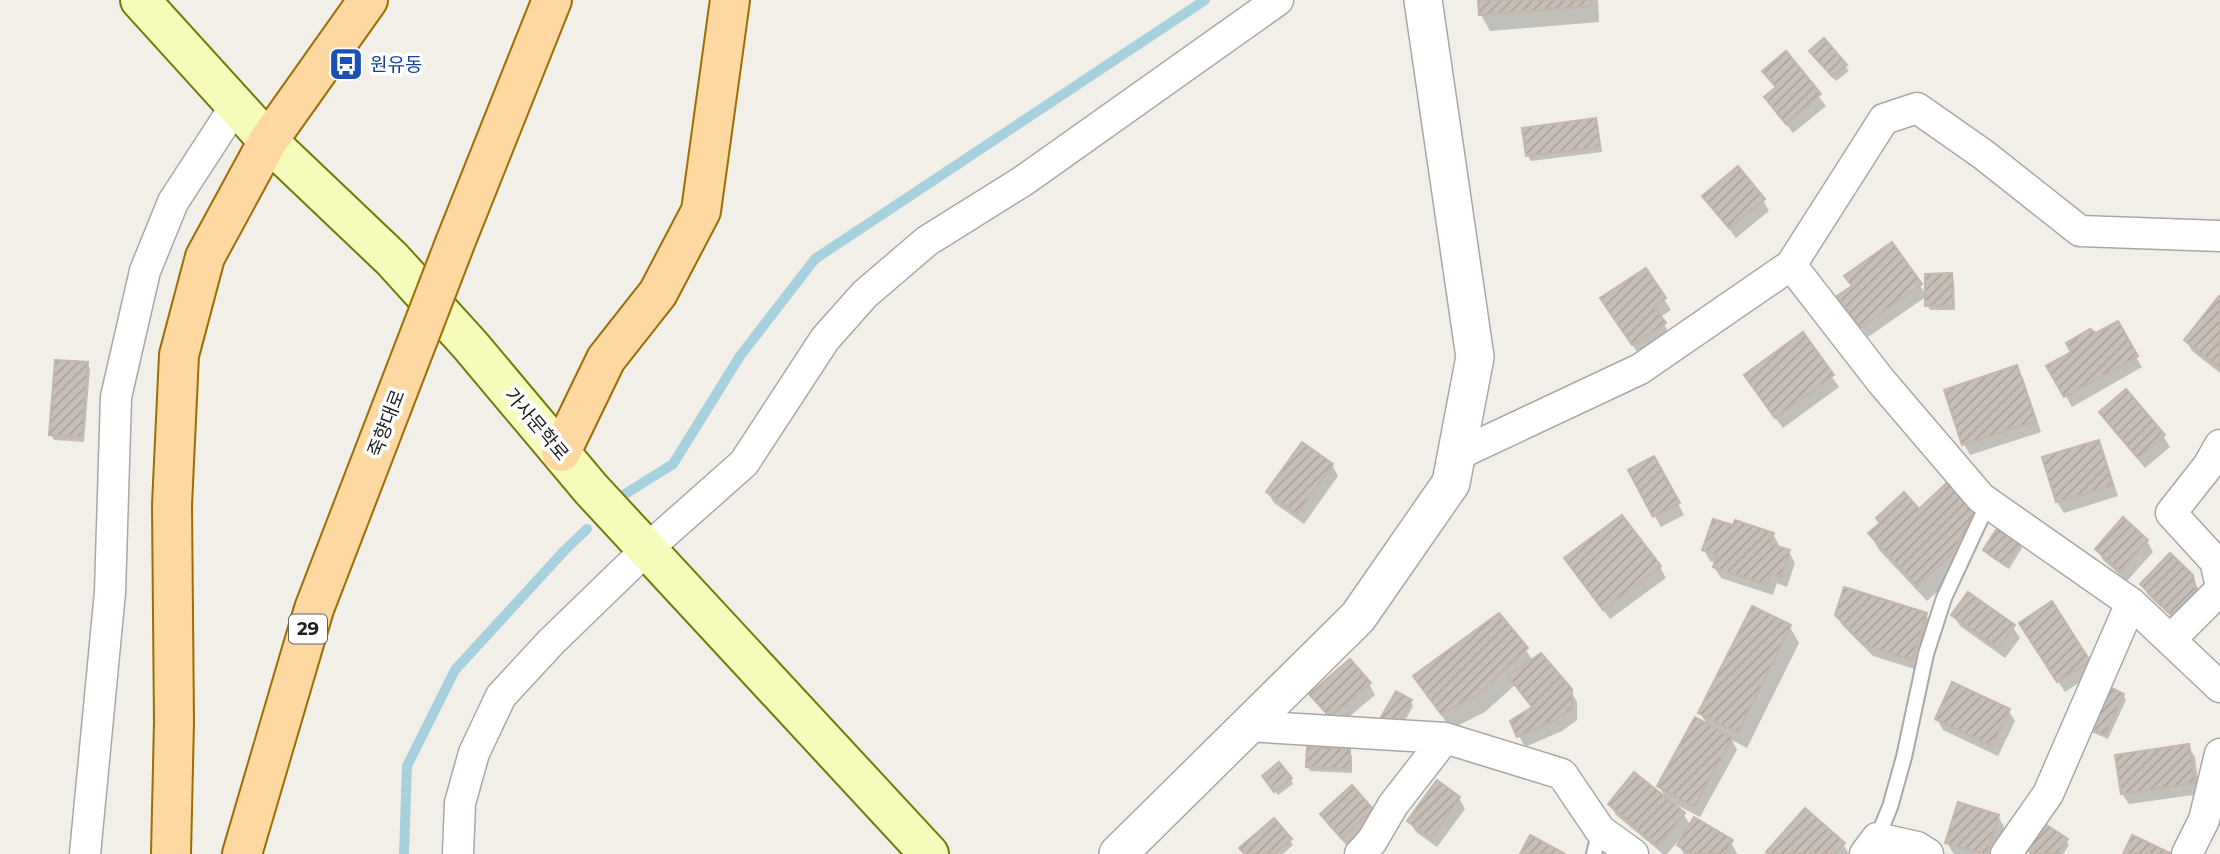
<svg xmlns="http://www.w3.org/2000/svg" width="2220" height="854" viewBox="0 0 2220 854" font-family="Montserrat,'Noto Sans KR',sans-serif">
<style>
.shadow{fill:#0003}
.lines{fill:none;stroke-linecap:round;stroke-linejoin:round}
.stream{stroke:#a8d1df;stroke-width:10}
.building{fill:url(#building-hatch);stroke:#c4b6aa;stroke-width:2}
.service-casing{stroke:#a8a8a8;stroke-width:18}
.minor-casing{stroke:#a8a8a8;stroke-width:33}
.tertiary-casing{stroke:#a8a8a8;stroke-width:40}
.secondary-casing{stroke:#6c7d03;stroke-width:42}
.primary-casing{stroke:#9e6e00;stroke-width:42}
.service{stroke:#fff;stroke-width:14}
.minor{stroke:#fff;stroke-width:30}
.tertiary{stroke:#fff;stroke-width:37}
.secondary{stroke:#f6fbbc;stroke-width:38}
.primary{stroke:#fdd8a1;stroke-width:38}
.primary-bridge-casing{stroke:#9e6e00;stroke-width:42;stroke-linecap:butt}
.primary-bridge{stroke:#fdd8a1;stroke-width:38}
.labels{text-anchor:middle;stroke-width:7;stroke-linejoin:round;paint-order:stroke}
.shield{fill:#fff;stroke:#646464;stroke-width:2}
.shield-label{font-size:18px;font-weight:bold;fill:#212121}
.transit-label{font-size:19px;fill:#164399;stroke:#fff;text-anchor:start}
.street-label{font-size:19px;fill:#212121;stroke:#fff}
</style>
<defs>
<pattern id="building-hatch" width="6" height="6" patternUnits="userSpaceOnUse" patternTransform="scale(1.75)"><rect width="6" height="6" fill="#c7beb7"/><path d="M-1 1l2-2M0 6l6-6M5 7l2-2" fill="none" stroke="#aba39d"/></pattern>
</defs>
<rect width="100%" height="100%" fill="#f1efe8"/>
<path class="shadow" d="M1480,0H1598L1599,22L1490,31L1481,15Z
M1824,41L1849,71L1836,81L1814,56Z
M1785,54L1826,106L1793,133L1766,98L1776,89L1764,71Z
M1596,120L1598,125L1602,152L1531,161L1528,156Z
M1704,196L1763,200L1769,211L1736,238Z
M1892,244L1927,296L1868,337L1846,307L1853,287Z
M1645,270L1671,310L1660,317L1670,335L1639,355L1609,309Z
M1951,275L1954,280L1955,310H1930L1927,305Z
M2220,299V373L2192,351L2186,340Z
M2117,324L2142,367L2072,407L2049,366Z
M1802,335L1839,387L1783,428L1752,386Z
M87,364L90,369L84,442L54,440L51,435Z
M2016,368L2023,378L2041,432L1970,455L1964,444Z
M2126,392L2163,436L2170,447L2145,468L2107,423L2101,413Z
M2098,442L2104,453L2118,496L2064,513L2057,502L2044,458Z
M1654,458L1684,515L1661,527L1630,471Z
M1332,465L1338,476L1304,524L1274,503L1268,492Z
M1975,509L1985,525L1958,573L1927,601L1879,550L1870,534L1919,511Z
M1773,534L1779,545L1778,548L1789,552L1795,563L1787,587L1777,583L1773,595L1721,578L1714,567L1716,563L1710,561L1704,550Z
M2147,541L2153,552L2127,581L2103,560L2097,549Z
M2019,543L2022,548L2009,569L1988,555L1985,550Z
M1660,567L1666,578L1610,619L1573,570Z
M2192,576L2198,588L2201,603L2180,625L2148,595L2142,584Z
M1499,615L1533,660L1570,690L1577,702V720L1562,731L1525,747L1519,736L1533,708L1515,685L1485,712L1451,729L1415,676Z
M1836,615H1926L1932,626L1918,670L1873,656L1843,626Z
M1953,615L2013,627L2020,638L2005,658L1960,626Z
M1790,627L1799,643L1747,748L1732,740L1737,750L1700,817L1667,800L1659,786L1708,726L1700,713Z
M2027,634L2089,662L2095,672L2065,692Z
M1369,684L1375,695L1337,727L1311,694Z
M2123,695L2126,700L2108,739L2089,731Z
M1410,701L1413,706L1400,730L1386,722L1383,717Z
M2008,710L2015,721L1998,756L1943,730L1937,719Z
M2188,746L2195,757L2200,794L2129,804L2122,794Z
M1349,751L1352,756V773L1310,771L1307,766Z
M1634,774L1684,815L1691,826L1731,842L1737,854H1684L1679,845L1685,836L1683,835L1667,854H1663L1616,815L1610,804Z
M1291,779L1293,784L1278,795L1267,781Z
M1459,798L1465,809L1437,847L1416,832L1409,821Z
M1372,810L1378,821L1349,848L1328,825L1322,815Z
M1998,816L2004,827L1996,854H1954L1947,843Z
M1290,840L1293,845L1283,854H1245L1241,848Z
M2066,840L2069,845L2063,854H2030L2026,848Z
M1843,844L1849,854H1769Z"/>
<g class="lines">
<path class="stream" d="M625,494L673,464L740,356L815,259L1205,0
M404,854L407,766L455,670L565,550L587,529"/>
</g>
<path class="building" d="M1478,0H1591V6L1479,15Z
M1824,38L1847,65L1833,77L1809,51Z
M1786,51L1821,94L1786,124L1764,97L1776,87L1762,71Z
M1596,118L1600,147L1526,156L1522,128Z
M1738,166L1765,199L1729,228L1702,196Z
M1892,242L1922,284L1860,328L1837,296L1852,286L1844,276Z
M1646,268L1666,298L1654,306L1666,323L1632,345L1600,298Z
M1952,273L1953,305L1925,306V274Z
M2219,296L2220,297V368L2184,340Z
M2118,321L2138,356L2064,397L2046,366L2071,352L2066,343L2090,329L2096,333Z
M1803,332L1834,375L1775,418L1744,375Z
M55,360L88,362L82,437L49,435Z
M2017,365L2036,421L1962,445L1944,390Z
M2126,389L2165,435L2138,458L2099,412Z
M2099,440L2113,485L2056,502L2042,457Z
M1302,442L1333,464L1297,514L1266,492Z
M1654,456L1680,503L1653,517L1628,470Z
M1951,479L1977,508L1950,556L1917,586L1868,533L1880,523L1876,518L1904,492L1919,509Z
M1622,515L1661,566L1603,610L1564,558Z
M2123,517L2148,540L2120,571L2095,549Z
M1713,519L1733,525L1735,520L1774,533L1770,544L1790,550L1781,577L1771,573L1767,585L1713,567L1717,555L1702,550Z
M1998,527L2021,541L2005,565L1983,550Z
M2170,553L2193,575L2196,591L2173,616L2140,584Z
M1844,587L1927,613L1912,660L1865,645L1835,615Z
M1968,592L2015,625L1998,648L1951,615Z
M2052,601L2090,661L2057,682L2019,623Z
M1752,606L1791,625L1738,733L1698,713Z
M1499,613L1528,648L1476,696L1441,714L1413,676Z
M1541,653L1572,689V709L1555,720L1517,737L1510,721L1532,707L1508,676Z
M1350,659L1371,683L1330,717L1309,694Z
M1952,682L2010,709L1992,746L1935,719Z
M2103,684L2124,694L2105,735L2084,726Z
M1396,691L1412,700L1397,726L1381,717Z
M1695,717L1732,738L1694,807L1657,786Z
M2189,744L2195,783L2121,794L2115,755Z
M1307,747L1350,749V769L1306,767Z
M1279,762L1292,778L1274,792L1262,776Z
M1634,772L1685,813L1658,846L1608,804Z
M1437,780L1460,797L1431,838L1407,821Z
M1352,785L1373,809L1342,838L1320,814Z
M1958,802L1999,815L1987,854L1945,843Z
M1805,808L1845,843L1834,854H1768L1766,852Z
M1694,817L1733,840L1724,854H1691L1677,845Z
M1274,818L1292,839L1274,854H1245L1239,848Z
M2042,822L2068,839L2057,854H2033L2024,848Z
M1530,835L1565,854H1520Z
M2132,835L2170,853L2169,854H2123Z"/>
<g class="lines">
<g class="service-casing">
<path id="service" d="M1877,838L1890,807L1904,757L1926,654L1944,598L1988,503
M1594,854L1600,830"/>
</g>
<g class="minor-casing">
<path id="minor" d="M1791,265L1881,381L1981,498L2131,603L2220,687
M2220,445L2208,466L2171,513L2215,561L2220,582
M1457,455L1640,369L1791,265L1884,119L1917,108L1984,155L2080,231L2220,236
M2170,640L2220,590
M1247,726L1445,738L1562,774L1600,830L1633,854
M85,854L110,592L116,397L145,271L173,202L236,105
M458,854L460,803L474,753L501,696L551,642L647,549L744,463L825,339L865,294L927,241L1023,181L1278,0
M1360,854L1372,841L1393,805L1445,738
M1865,854L1877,838L1917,847L1928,854
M2006,854L2048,794L2131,603
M2187,854L2204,820L2220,754"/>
</g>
<g class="tertiary-casing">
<path id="tertiary" d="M1118,854L1358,617L1451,483L1475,357L1423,0"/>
</g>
<g class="secondary-casing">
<path id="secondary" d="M140,0L268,141L392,259L470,345L591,489L929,854"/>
</g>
<g class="primary-casing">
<path id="primary" d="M455,243L552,0
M561,452L606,359L658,293L701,211L730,0
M171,854L174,722L172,505L179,355L205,257L268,141L368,0
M242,854L314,609L391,409"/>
</g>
<use href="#service" class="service"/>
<use href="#minor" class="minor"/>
<use href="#tertiary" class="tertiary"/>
<use href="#secondary" class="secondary"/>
<use href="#primary" class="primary"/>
<g class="primary-bridge-casing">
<path id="primary-bridge" d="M391,409L455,243"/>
</g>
<use href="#primary-bridge" class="primary-bridge"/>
</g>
<defs>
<g id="bus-square" transform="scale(1.75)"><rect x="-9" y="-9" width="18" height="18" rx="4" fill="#1a4fb4" stroke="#fff"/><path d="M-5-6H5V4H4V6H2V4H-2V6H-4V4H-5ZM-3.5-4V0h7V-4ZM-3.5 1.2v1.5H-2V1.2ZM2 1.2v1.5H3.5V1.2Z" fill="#fff"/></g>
</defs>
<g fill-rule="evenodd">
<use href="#bus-square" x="346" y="64"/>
</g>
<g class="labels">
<rect class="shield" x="289" y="614.5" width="38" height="29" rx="5"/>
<g class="shield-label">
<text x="308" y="635">29</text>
</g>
<g class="transit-label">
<text x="370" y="71">원유동</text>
</g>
<g class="street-label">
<text transform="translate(386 423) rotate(-69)" y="7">죽향대로</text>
<text transform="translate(537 424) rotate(50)" y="7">가사문학로</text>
</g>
</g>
</svg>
